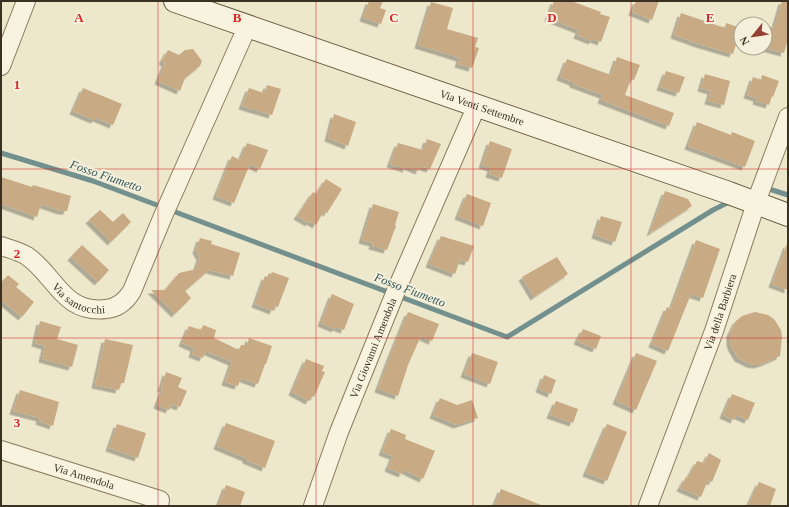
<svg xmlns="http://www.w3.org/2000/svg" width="789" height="507" viewBox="0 0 789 507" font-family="Georgia,serif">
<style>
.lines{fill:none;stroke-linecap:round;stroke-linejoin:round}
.stream{stroke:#72908d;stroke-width:5}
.building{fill:#c8aa84;filter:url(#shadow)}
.street-casing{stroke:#897b60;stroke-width:20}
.secondary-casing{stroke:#6b5d43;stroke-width:24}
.street{stroke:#f7f3df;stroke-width:18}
.secondary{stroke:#f7f3df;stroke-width:22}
.grid{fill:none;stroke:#d62828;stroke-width:1;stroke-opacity:0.55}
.labels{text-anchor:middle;stroke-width:4;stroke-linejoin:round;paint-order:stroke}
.street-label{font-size:11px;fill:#3a3122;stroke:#f4f0db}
.water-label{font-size:12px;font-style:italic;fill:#335659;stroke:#f4f0db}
.grid-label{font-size:13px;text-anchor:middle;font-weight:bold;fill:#d62828;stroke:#f4f0db;stroke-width:4;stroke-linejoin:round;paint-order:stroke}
</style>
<defs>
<filter id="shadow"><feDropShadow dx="-3.5" dy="3.5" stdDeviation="0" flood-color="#0004"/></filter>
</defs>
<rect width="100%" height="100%" fill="#ede7cb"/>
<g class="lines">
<path class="stream" d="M1,153L93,181L507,337L713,210L731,201
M764,189H769L788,195"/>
</g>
<path class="building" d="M369,1H383L380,8L386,10L381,24L363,18Z
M554,1H571L601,12L600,14L610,17L601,42L593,39L592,41L577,35L579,30L548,18Z
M636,1H659L652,20L632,12Z
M782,1H788V39L784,53L765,48V35L767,26L774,28Z
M431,2L453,8L447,29L478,38L475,47L479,48L472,68L458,64L460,58L418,45Z
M681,13L725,28L726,23L741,28L733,54L699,44L674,35Z
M193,49L202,61L200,66L185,78L180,91L158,81L165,63L162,61L168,50L179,55L185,50Z
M617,57L640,65L634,80L631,79L625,95L674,113L669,126L601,100L603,95L573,84V82L560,77L567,59L611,75Z
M666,71L685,77L679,93L660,87Z
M705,74L730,81L724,105L708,101L711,91L701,88Z
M762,75L779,81L773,97L772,96L769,105L756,101L757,98L747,95L753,77L761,80Z
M267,85L281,89L272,115L242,106L249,88L264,93Z
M83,88L122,104L113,125L96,118L94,120L73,111Z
M334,114L356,122L348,146L328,138Z
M697,122L731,135L732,132L755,141L745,167L688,146Z
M427,139L441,144L430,169L421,166L419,171L407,166L406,169L390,164L398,143L423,150Z
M490,141L512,149L502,178L489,174L491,168L482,165Z
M247,143L268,150L260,169L250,164L234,203L216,196L232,156L240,160Z
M1,177L32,187L33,185L71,196L67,211H61L41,204L37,217L1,204Z
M326,179L342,189L327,213L324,211L316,225L310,221L309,223L297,216L313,192L316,194Z
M665,191L688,199L692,206L650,233Z
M467,194L491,203L483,226L458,216Z
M373,204L399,212L395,225L396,226L387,250L372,246L373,243L362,240Z
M100,210L113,222L123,213L131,222L111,242L89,220Z
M601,216L622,222L615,242L595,235Z
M441,236L474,246L468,262L460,260L455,274L429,264Z
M200,238L212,241L211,244L240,253L233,276L209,270L185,291L191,298L175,314L151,290H165L179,273L196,269L200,257L196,250Z
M696,240L720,249L703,298L691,294L668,351L652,344L667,307L671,309Z
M787,244H788V290L772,284Z
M82,245L109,270L98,282L71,257Z
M557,257L568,274L534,297L522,277Z
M272,272L289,278L278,307L275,306L273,311L255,304L265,276L267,277L269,273L271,274Z
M8,275L19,284L16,287L34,302L22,317L1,300V283Z
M332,294L354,304L344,330L336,327L335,329L321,323Z
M408,312L439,324L432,341L421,336L408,365L398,396L378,389L389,359Z
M755,312L768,315L774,319L781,330L782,337L780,356L764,363L757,365L750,364L738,358L731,346L730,340V333L736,321L742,316Z
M40,321L61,327L57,339L78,345L72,367L42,359L45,346L35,343Z
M203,325L216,330L214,338L239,350L241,345H247L249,338L272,346L266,364H265L258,384L241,378L238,386L225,382L232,362L206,351L203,358L192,354L194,348L182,343L189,326L201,330Z
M583,329L601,336L596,349L577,341Z
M105,339L133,345L124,383H121L119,390L95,385Z
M472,353L498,362L490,384L464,374Z
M636,353L657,361L636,410L616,401Z
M306,359L324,366L322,371L325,372L314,397L312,396L309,401L292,392Z
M166,372L182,378L178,387L187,391L180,407L172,404L169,410L157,405L163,389L161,388Z
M544,375L556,380L551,394L539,389Z
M20,390L59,402L53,426L39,421L40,418L13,411Z
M732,394L755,403L748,420L736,415L734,420L723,415Z
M440,398L457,405L472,400L478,418L457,425L433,415Z
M556,401L578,409L573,423L550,415Z
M226,423L275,441L265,468L246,460V458L217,446Z
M117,424L146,433L138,458L109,448Z
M607,424L627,432L607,481L586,473Z
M391,429L406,435L405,439L435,451L423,479L404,470L402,474L388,468L393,456L382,452Z
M709,453L721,460L712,482L708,480L701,497L680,488L686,477L688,478L697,461L704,463Z
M759,482L776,489L770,506H748Z
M226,485L245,492L240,506H218Z
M501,489L541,505L540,506H494Z"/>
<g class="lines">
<g class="street-casing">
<g id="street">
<path d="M1,66L26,1"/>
<path id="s1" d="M1,246C10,249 19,251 27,256C56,276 63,314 106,309C118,308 126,301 132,291L163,216L248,25"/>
<path id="s2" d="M1,450L160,500L159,506"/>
<path id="s3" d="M313,506L339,432L398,286L477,105"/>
<path id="s4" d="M648,506L714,331L759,194L788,117"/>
</g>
</g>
<g class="secondary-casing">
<g id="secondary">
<path id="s5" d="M175,1L729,193L788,215"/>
</g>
</g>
<use href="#street" class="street"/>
<use href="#secondary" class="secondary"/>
</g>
<path class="grid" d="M158,1V506M316,1V506M473,1V506M631,1V506M1,169H788M1,338H788"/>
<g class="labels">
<g class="street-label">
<text dy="4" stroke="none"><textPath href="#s5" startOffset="325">Via Venti Settembre</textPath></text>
<text dy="4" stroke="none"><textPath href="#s1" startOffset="97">Via santocchi</textPath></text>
<text dy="4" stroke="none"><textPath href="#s4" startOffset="207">Via della Barbiera</textPath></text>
<text dy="4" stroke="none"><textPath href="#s3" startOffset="169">Via Giovanni Amendola</textPath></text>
<text dy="4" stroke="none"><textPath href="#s2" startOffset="87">Via Amendola</textPath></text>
</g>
<g class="water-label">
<text transform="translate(106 176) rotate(19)" y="4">Fosso Fiumetto</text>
<text transform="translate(410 290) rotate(21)" y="4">Fosso Fiumetto</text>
</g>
</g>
<g class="grid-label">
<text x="79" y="22">A</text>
<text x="237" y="22">B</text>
<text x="394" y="22">C</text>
<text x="552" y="22">D</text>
<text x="710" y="22">E</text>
<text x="17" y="89">1</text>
<text x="17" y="258">2</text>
<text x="17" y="427">3</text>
</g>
<rect width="789" height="507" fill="none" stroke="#3a3122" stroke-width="4"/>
<g transform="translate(753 36) rotate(240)"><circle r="19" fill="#f4f0db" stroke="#aaa491"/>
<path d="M0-3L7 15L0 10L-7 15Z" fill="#944134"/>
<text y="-6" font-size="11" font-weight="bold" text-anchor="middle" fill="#3a3122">N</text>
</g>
</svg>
